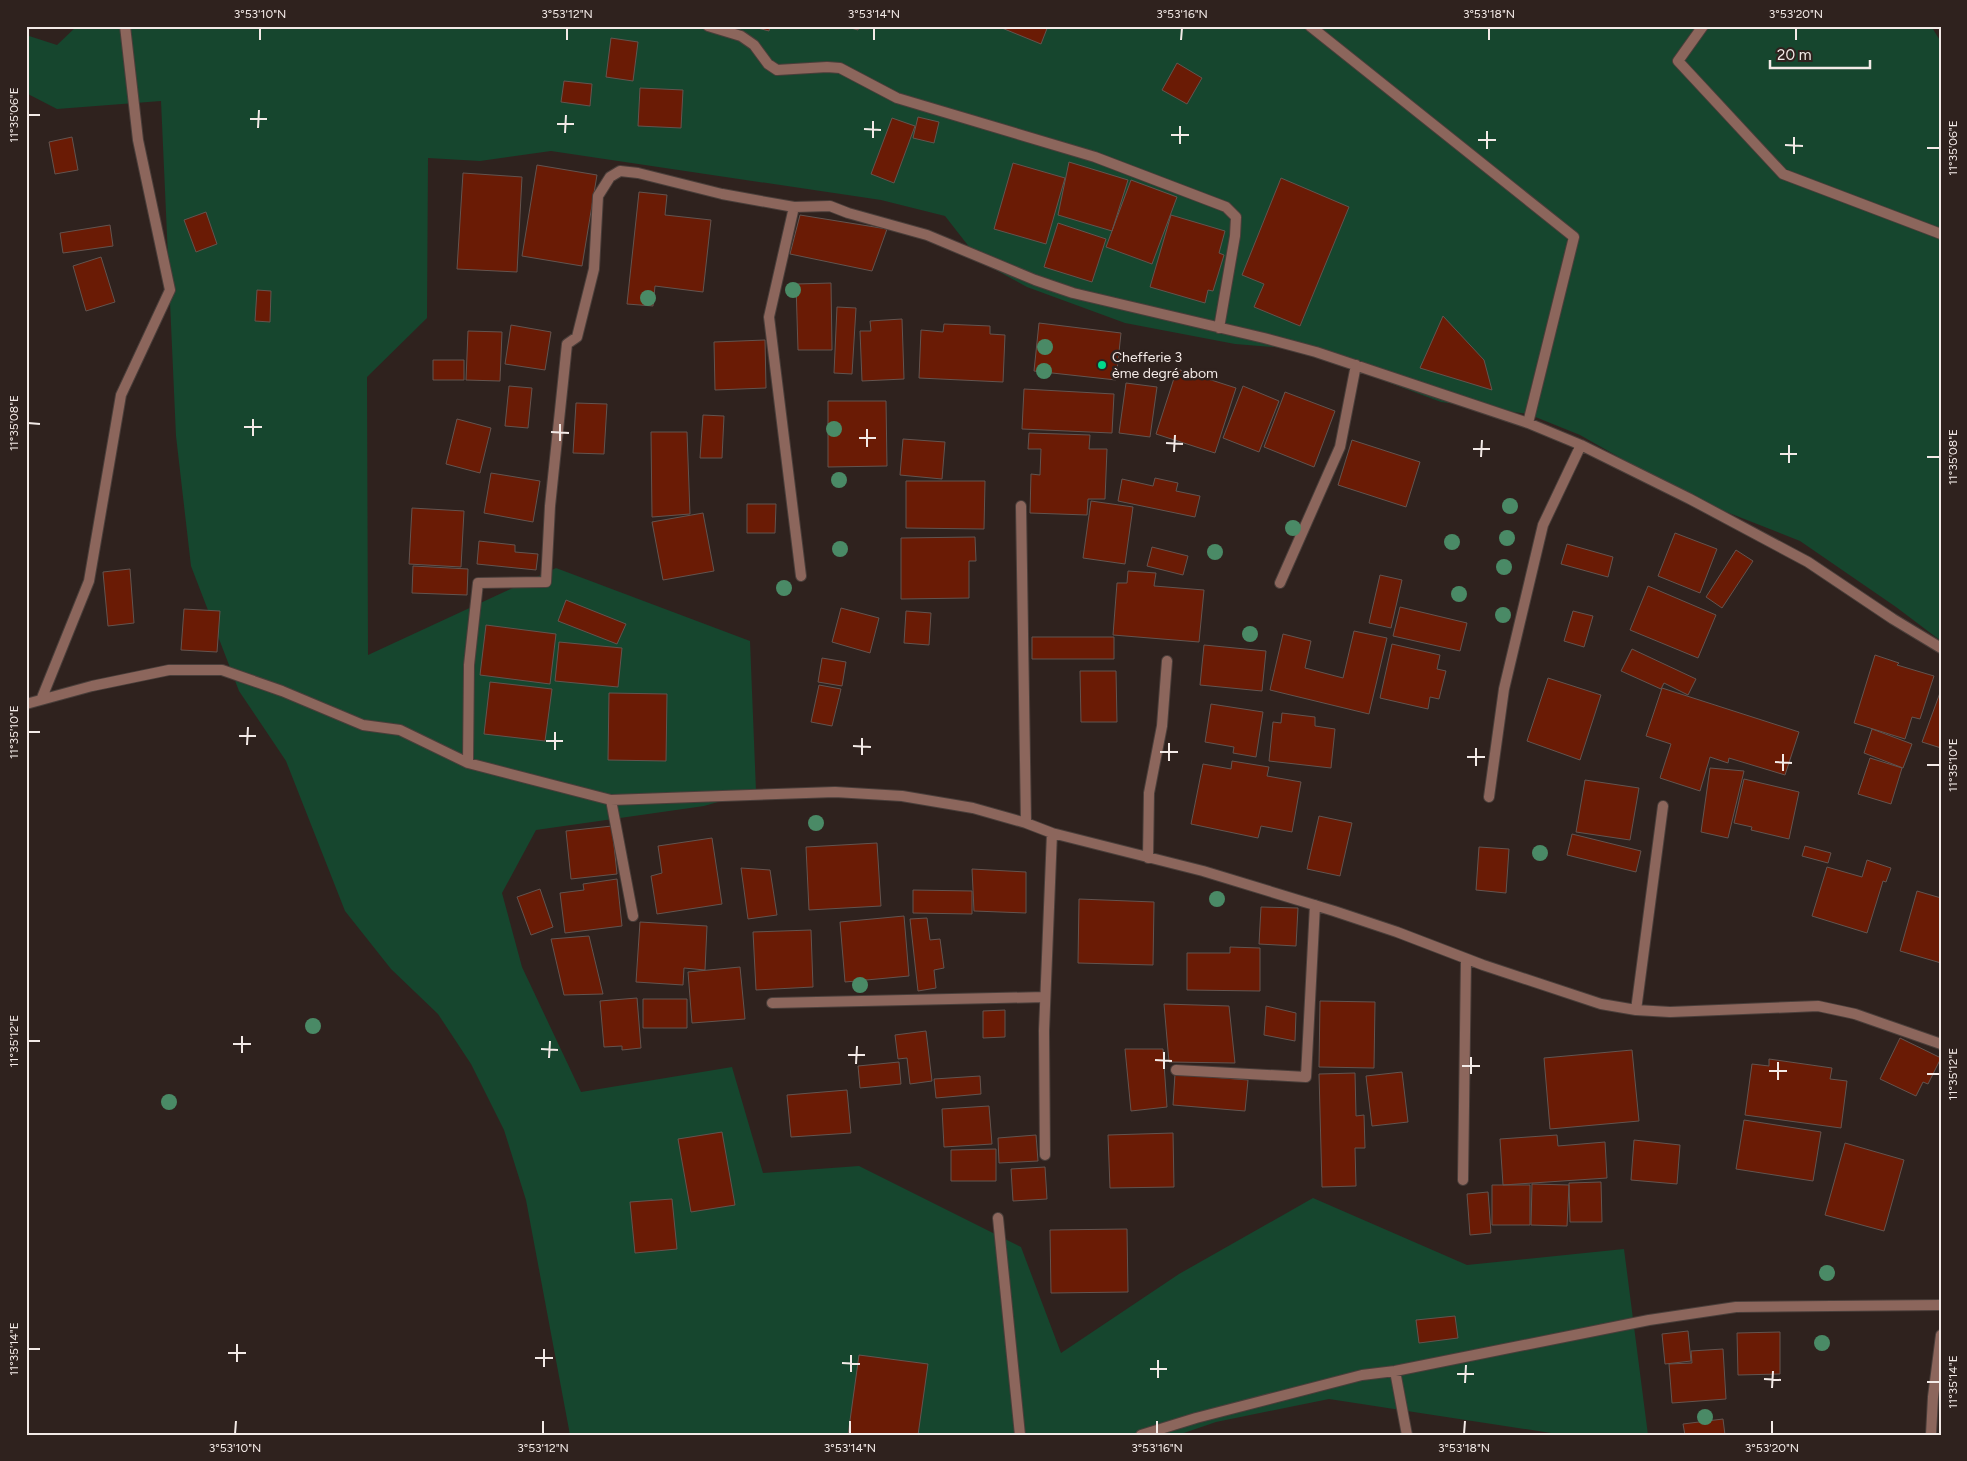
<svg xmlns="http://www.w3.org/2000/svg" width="1967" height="1461" viewBox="0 0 1967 1461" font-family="Figtree,sans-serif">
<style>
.green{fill:#16462e}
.building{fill:#6a1b05;stroke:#63544f}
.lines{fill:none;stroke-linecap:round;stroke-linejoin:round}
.minor-casing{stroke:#4a3e3a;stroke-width:12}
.tertiary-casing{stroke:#4a3e3a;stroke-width:12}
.minor{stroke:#8c665c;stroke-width:10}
.tertiary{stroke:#8c665c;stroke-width:10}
.tree{fill:#4a8a66}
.ticks{fill:none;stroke:#f3eae7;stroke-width:2}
.poi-dot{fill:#01d98b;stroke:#2f221e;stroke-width:2}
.labels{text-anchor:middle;stroke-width:5;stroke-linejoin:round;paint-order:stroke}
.poi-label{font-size:14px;fill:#f3eae7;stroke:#2f221e;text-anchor:start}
.neatline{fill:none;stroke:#f3eae7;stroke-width:2}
.ticks-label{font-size:12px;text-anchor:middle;fill:#f3eae7}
</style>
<rect width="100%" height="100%" fill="#2f221e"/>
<path class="green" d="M77,26H1931L1941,42V641L1896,607L1800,541L1691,498L1580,435L1528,414L1441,402L1374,377L1322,351L1235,344L1125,323L1027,287L981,262L945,216L881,200L551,151L480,161L428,158L427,318L367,377L368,655L556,568L750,641L756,791L704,806L536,830L502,893L522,967L581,1092L732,1067L763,1173L859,1166L1021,1247L1061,1353L1179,1274L1313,1198L1467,1265L1624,1249L1648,1435H1564L1329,1399L1216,1422L1178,1435H570L526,1200L504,1130L471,1064L438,1014L391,969L345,911L286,761L239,691L191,566L176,436L161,101L57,109L26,93V35L57,45Z"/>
<path class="building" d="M750,26H770L769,31Z
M844,26H859L858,30Z
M997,26H1048L1041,44Z
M611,38L638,42L633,81L606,77Z
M1177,63L1202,78L1187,104L1162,90Z
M564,81L592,84L590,106L561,102Z
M640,88L683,90L681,128L638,126Z
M918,117L939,122L934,143L913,138Z
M892,118L915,126L894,183L871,174Z
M72,137L78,170L55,174L49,142Z
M1069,162L1128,180L1112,231L1058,215Z
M1013,163L1065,178L1046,244L994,229Z
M537,165L597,175L582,266L522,256Z
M463,173L522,177L517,272L457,269Z
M1281,178L1349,207L1300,326L1254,307L1264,284L1242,275Z
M1131,180L1177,197L1152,264L1106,247Z
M639,192L667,195L665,215L711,220L703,292L655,286L653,306L627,304Z
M206,212L217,244L196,252L184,220Z
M800,215L887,229L872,271L790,254Z
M1171,215L1225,231L1219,253L1224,255L1213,291L1208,290L1205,303L1150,287Z
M1058,223L1106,239L1092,282L1044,267Z
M110,225L113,246L63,253L60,233Z
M101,257L115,302L86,311L73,266Z
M831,283L832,350H798L796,284Z
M257,290L271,291L270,322L255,321Z
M837,307L856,308L852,374L834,373Z
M1443,316L1484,360L1492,390L1420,368Z
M902,319L904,379L862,381L860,331H871L870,321Z
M1039,323L1121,333L1116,380L1034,371Z
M944,324L990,326V334L1005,335L1003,382L919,378L921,330L943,332Z
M511,325L551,332L545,370L505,364Z
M468,331L502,332L500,381L466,380Z
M765,340L766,388L715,390L714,342Z
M433,360H464V380H433Z
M1177,369L1236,388L1215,453L1156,434Z
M1126,383L1157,387L1150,437L1119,433Z
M509,386L532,388L528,428L505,426Z
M1243,386L1279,401L1259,452L1223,438Z
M1024,389L1114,394L1112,433L1022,429Z
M1285,392L1335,411L1314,467L1264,447Z
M828,401H886L887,466L828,467Z
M576,403L607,404L604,454L573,453Z
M703,415L724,416L722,458H700Z
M457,419L491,428L480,473L446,464Z
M651,432H687L690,514L652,517Z
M1029,433L1090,435L1089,449H1107L1105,499H1088L1087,515L1030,513L1031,474L1040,475L1041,449H1028Z
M903,439L945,442L942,479L900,475Z
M1352,440L1420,462L1406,507L1338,485Z
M491,473L540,481L533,522L484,513Z
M1155,478L1178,483L1176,491L1200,496L1195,517L1118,501L1122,479L1153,486Z
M906,481H985L984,529L906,528Z
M1091,501L1133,507L1125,564L1083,558Z
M747,504H776L775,533H747Z
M412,508L464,511L461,567L409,564Z
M703,513L714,571L663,580L652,522Z
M1675,533L1717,549L1700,593L1658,576Z
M975,537L976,561H969V598L901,599V538Z
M479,541L515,545V552L538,554L536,570L477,564Z
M1567,544L1613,557L1608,577L1561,564Z
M1152,547L1188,556L1183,575L1147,566Z
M1736,550L1753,561L1722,608L1706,597Z
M413,566L468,569L467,595L412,593Z
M130,569L134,623L108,626L103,572Z
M1128,571L1156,573L1154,586L1204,590L1199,642L1113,635L1117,583H1127Z
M1380,575L1402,580L1391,628L1369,623Z
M1648,586L1716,615L1698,658L1630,630Z
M566,600L626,624L617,644L558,621Z
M1400,607L1467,623L1460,651L1393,636Z
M841,608L879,618L870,653L832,642Z
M184,609L220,611L217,652L181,650Z
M906,611L931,613L929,645L904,643Z
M1573,611L1593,616L1584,647L1564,641Z
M486,625L556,634L550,684L480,675Z
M1354,631L1387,638L1369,714L1270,690L1283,634L1311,641L1305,668L1343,678Z
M1032,637H1114V659H1032Z
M559,642L622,648L618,687L555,681Z
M1392,644L1440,655L1437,669L1446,671L1439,699L1430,697L1428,709L1380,698Z
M1204,645L1266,651L1262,691L1200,685Z
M1632,649L1696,679L1688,695L1664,683L1661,689L1621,671Z
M1875,655L1899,663L1897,665L1934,676L1920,719L1912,717L1905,739L1854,723Z
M822,658L846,662L842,686L818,682Z
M1080,671H1116L1117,722H1081Z
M1548,678L1601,695L1580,760L1527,741Z
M490,682L552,689L545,741L484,734Z
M819,685L841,689L832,726L811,722Z
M1662,688L1799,732L1785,775L1729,758L1728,763L1710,757L1700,791L1660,778L1671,744L1646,736Z
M1941,690V748L1922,742Z
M609,693L667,694L666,761L608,760Z
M1211,704L1263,712L1256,757L1233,753L1234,747L1205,742Z
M1282,713L1315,717V726L1335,729L1331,768L1269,761L1273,722L1281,723Z
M1872,729L1912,744L1903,768L1864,753Z
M1870,758L1902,768L1891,804L1858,794Z
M1232,761L1269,767L1267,776L1301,782L1292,832L1261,826L1258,838L1191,824L1203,764L1231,769Z
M1710,768L1744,771L1728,838L1701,832Z
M1744,779L1799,792L1789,839L1751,830L1752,827L1734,823Z
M1585,780L1639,788L1630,840L1576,832Z
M1319,816L1352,823L1340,876L1307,869Z
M612,826L617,874L571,879L566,831Z
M1572,834L1641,851L1636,872L1567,855Z
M712,838L722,904L657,914L651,876L662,873L658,846Z
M877,843L881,906L809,910L806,847Z
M1805,846L1831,853L1828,863L1802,856Z
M1479,847L1509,849L1506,893L1476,890Z
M1867,860L1891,868L1886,882L1883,881L1867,933L1812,916L1827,867L1862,877Z
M741,868L770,870L777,915L748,919Z
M972,869L1026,872V913L974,911Z
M617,879L622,926L565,933L560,893L584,890L583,884Z
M540,889L553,927L531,935L517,897Z
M913,890L972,891V914L913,913Z
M1917,891L1941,898V963L1900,951Z
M1079,899L1154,902L1153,965L1078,963Z
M1261,907L1298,908L1296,946L1259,944Z
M904,916L909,976L845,982L840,922Z
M927,918L930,940L940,939L944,968L934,970L936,988L918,991L910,919Z
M640,922L707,926L705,970L684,968L683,985L636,982Z
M811,930L813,987L756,990L753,932Z
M589,936L603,994L564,995L551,939Z
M1230,947L1260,948V991L1187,990V953H1230Z
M740,967L745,1019L692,1023L688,972Z
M637,998L641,1048L622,1050V1046L604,1047L600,1001Z
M643,999H687V1028H643Z
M1320,1001L1375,1002L1374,1068L1319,1067Z
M1164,1004L1229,1006L1235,1063L1169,1062Z
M1266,1006L1296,1013L1295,1041L1264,1035Z
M1005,1010V1037L983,1038V1011Z
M926,1031L932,1081L910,1084L907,1058L898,1059L895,1035Z
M1900,1038L1941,1058L1928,1084L1923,1082L1916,1096L1880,1079Z
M1125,1049H1163L1167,1107L1131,1111Z
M1632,1050L1639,1121L1550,1129L1544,1058Z
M1769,1059L1832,1068L1830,1079L1847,1081L1841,1128L1745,1115L1752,1064L1769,1066Z
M899,1062L901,1084L860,1088L858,1066Z
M1402,1072L1408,1122L1372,1126L1366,1076Z
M1355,1073L1356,1116L1364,1115L1365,1148H1355L1356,1186L1322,1187L1319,1074Z
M1175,1074L1248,1080L1245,1111L1173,1105Z
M980,1076L981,1094L936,1098L934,1079Z
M847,1090L851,1133L791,1137L787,1095Z
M989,1106L992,1144L944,1147L942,1109Z
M1744,1120L1821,1132L1813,1181L1736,1169Z
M722,1132L735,1205L691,1212L678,1139Z
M1173,1133L1174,1187L1110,1188L1108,1135Z
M1036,1135L1038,1161L999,1163L998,1138Z
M1557,1135L1558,1146L1605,1142L1607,1178L1503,1185L1500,1139Z
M1634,1140L1680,1145L1677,1184L1631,1180Z
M1845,1143L1904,1160L1884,1231L1825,1215Z
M996,1149V1181H951V1150Z
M1045,1167L1047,1199L1013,1201L1011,1169Z
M1601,1182L1602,1222H1570L1569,1183Z
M1532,1184L1569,1185L1567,1226L1531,1225Z
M1492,1185H1530V1225H1492Z
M1488,1192L1491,1233L1470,1235L1467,1194Z
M672,1199L677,1249L635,1253L630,1202Z
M1127,1229L1128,1292L1051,1293L1050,1230Z
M1455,1316L1458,1338L1419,1343L1416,1320Z
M1688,1331L1691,1361L1665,1364L1662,1334Z
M1780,1332V1374L1738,1375L1737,1333Z
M1723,1349L1726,1399L1672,1403L1669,1364L1692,1363L1691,1351Z
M859,1355L928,1364L918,1435H848Z
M1723,1419L1725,1435H1685L1683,1424Z"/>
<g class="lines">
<g class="minor-casing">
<path id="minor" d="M708,26L741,36L754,45L768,64L777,70L827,67L840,68L897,98L1095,157L1226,207L1236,217L1235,236L1219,328
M1310,26L1574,237L1528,423
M1703,26L1678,61L1783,174L1941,234
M794,207L769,317L801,576
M1021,506L1026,823
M1280,583L1340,447L1356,365
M41,700L89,581L121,395L170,290L138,140L125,26
M26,704L92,686L169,670H222L282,691L363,725L400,730L468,763L611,800L835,792L902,796L973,808L1026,823L1052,833L1203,871L1334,911L1397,932L1483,965L1601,1004L1636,1010L1670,1012L1818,1006L1855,1014L1941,1044
M468,763L469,665L478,583L546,582L550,506L567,344L577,337L594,269L598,196L610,177L620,171L638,173L722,194L794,207L830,206L848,213L927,235L1035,280L1073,293L1264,338L1316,352L1528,423L1581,445L1690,499L1808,562L1893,619L1941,648
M1489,797L1504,689L1543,525L1581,445
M611,800L633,916
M1148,858L1149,793L1162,726L1167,661
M772,1003L1045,997
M1636,1010L1663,806
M1176,1070L1306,1077L1315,905
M1045,1155L1044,1031L1052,833
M1463,1180L1466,959
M998,1218L1020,1435
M1395,1371L1407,1435
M1141,1435L1196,1418L1362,1375L1395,1371L1649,1320L1736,1307L1941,1305"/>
</g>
<g class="tertiary-casing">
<path id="tertiary" d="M1931,1435L1933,1397L1941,1335"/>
</g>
<use href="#minor" class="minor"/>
<use href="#tertiary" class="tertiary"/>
</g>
<g class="tree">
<circle cx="793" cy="290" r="8"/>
<circle cx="648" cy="298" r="8"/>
<circle cx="1045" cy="347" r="8"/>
<circle cx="1044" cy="371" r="8"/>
<circle cx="834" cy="429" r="8"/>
<circle cx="839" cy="480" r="8"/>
<circle cx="1510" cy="506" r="8"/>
<circle cx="1293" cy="528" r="8"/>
<circle cx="1507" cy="538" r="8"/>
<circle cx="1452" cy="542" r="8"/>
<circle cx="840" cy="549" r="8"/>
<circle cx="1215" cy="552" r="8"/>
<circle cx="1504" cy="567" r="8"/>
<circle cx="784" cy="588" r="8"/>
<circle cx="1459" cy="594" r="8"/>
<circle cx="1503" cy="615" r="8"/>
<circle cx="1250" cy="634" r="8"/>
<circle cx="816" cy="823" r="8"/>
<circle cx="1540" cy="853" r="8"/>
<circle cx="1217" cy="899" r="8"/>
<circle cx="860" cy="985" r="8"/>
<circle cx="313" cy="1026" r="8"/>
<circle cx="169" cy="1102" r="8"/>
<circle cx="1827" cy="1273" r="8"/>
<circle cx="1822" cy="1343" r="8"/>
<circle cx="1705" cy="1417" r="8"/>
</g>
<path class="ticks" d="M260,40V28M567,40V28M874,40V28M1181,40L1182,28M1489,40V28M1796,40V28M28,115H40M250,119H267M557,124H574M258,128L259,110M864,129L881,130M565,133L566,115M1171,135H1189M873,138V121M1478,140H1496M1180,144V126M1785,145L1803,146M1927,148H1940M1487,149V131M1794,154V137M28,423L40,424M244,427H262M551,432L569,433M253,436V419M859,438H876M560,441V424M1166,443L1183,444M867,447V429M1473,449H1490M1174,452L1175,435M1780,454H1797M1481,457L1482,440M1927,457H1940M1789,463V445M28,732H40M239,736H256M546,741H563M247,745L248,727M853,746L871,747M555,750V732M1160,752H1178M862,755V738M1467,757H1485M1169,761V743M1775,762L1792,763M1927,765H1940M1476,766V748M1783,771V754M28,1041H40M233,1044H251M541,1049L558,1050M242,1053V1036M848,1055H865M549,1058L550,1041M1155,1060L1172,1061M856,1064L857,1046M1462,1066H1480M1164,1069V1052M1769,1071H1787M1471,1074V1057M1927,1074H1940M1778,1080V1062M28,1349H40M228,1353H246M535,1358H553M237,1362V1344M842,1363L860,1364M544,1367V1349M1150,1369H1167M851,1372V1355M1457,1374H1474M1158,1378V1360M1764,1379L1781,1380M1927,1382H1940M1465,1383L1466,1365M1772,1388L1773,1371M235,1434L236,1421M543,1434V1421M850,1434V1421M1157,1434V1421M1464,1434L1465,1421M1772,1434V1421"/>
<circle class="poi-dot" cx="1102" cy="365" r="5"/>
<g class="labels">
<g class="poi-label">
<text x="1112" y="362">Chefferie 3<tspan x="1112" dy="16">ème degré abom</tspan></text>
</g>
</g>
<rect width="1967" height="1461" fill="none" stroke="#2f221e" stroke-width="55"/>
<path d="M1770 60v8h100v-8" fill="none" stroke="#f3eae7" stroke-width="2.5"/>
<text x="1777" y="60" font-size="15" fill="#f3eae7" stroke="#2f221e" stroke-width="4" paint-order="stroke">20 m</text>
<rect x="28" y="28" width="1912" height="1406" class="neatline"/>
<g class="ticks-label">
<text x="260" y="18">3°53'10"N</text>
<text x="567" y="18">3°53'12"N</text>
<text x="874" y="18">3°53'14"N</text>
<text x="1182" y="18">3°53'16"N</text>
<text x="1489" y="18">3°53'18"N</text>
<text x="1796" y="18">3°53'20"N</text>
<text transform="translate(14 115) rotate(-90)" y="4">11°35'06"E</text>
<text transform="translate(1953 148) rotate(-90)" y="4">11°35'06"E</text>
<text transform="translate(14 423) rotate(-90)" y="4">11°35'08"E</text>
<text transform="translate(1953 457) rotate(-90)" y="4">11°35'08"E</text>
<text transform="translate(14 732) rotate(-90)" y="4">11°35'10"E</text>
<text transform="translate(1953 765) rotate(-90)" y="4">11°35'10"E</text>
<text transform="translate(14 1041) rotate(-90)" y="4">11°35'12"E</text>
<text transform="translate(1953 1074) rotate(-90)" y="4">11°35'12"E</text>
<text transform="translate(14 1349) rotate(-90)" y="4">11°35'14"E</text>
<text transform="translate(1953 1382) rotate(-90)" y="4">11°35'14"E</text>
<text x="235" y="1452">3°53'10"N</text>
<text x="543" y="1452">3°53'12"N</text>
<text x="850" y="1452">3°53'14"N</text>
<text x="1157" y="1452">3°53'16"N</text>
<text x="1464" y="1452">3°53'18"N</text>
<text x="1772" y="1452">3°53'20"N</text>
</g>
</svg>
